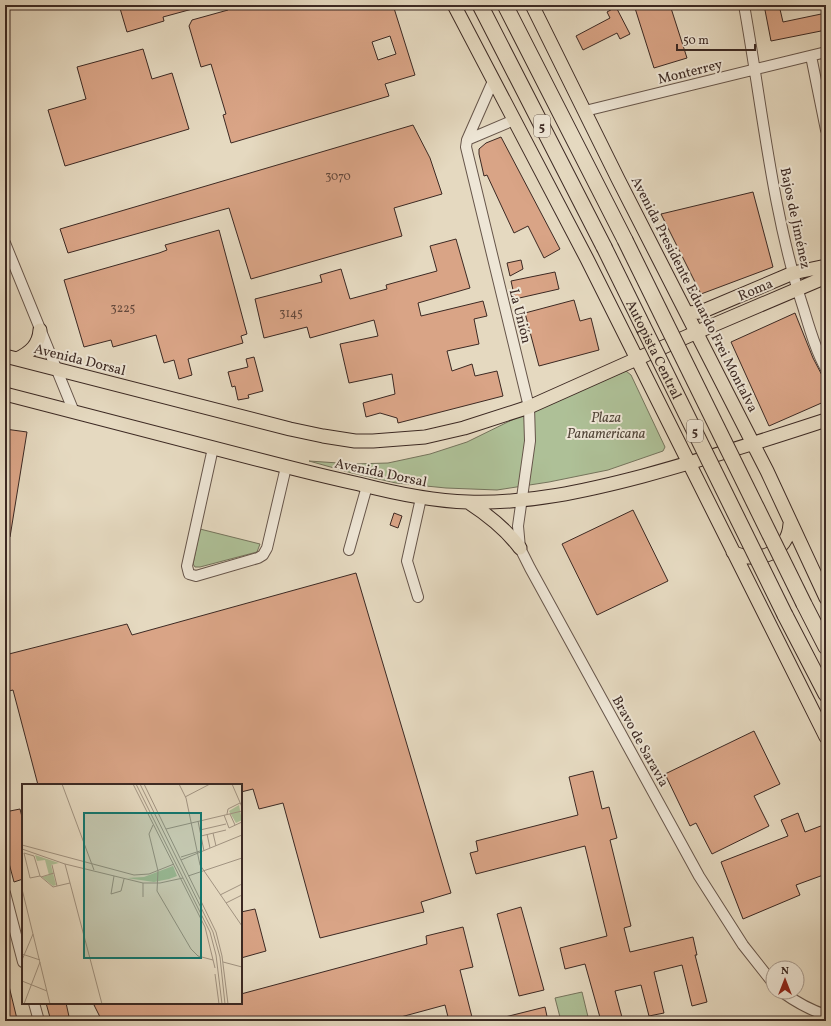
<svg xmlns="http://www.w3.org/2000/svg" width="831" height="1026" viewBox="0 0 831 1026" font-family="Vollkorn,serif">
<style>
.green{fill:#aec097;stroke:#75745d}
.building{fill:#d9a486;stroke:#3c2923;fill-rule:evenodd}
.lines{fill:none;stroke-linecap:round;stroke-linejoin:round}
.minor-casing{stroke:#66554a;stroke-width:12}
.major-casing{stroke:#3c2923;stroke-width:15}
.highway-casing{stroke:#3c2923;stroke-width:17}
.minor{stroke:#eee6d6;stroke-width:10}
.major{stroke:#e5d9c0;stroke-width:13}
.highway{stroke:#e5d9c0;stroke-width:15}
.highway-bridge-casing{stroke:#3c2923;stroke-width:17;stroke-linecap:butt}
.highway-bridge{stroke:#e5d9c0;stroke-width:15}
.labels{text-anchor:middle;stroke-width:4;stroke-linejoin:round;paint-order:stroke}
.number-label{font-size:12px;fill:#63483c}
.shield{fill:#eee6d6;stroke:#716259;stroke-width:1}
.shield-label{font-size:13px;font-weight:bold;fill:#3c2923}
.street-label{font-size:14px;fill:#3c2923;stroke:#eee6d6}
.park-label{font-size:14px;font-style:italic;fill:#53473a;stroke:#eee6d6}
.inset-road{fill:none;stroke:#a19381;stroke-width:1}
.view{fill:#0f766e;fill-opacity:0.15;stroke:#0f766e;stroke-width:2}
.inset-edge{fill:none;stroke:#3c2923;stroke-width:2}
</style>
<rect width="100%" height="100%" fill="#e5d9c0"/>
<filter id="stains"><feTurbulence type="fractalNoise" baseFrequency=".005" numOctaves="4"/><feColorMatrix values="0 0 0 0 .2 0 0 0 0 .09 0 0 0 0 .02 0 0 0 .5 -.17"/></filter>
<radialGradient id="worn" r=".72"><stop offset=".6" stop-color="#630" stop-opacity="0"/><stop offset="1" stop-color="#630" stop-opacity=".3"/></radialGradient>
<path class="green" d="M626,371L631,375L665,447L663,451L608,470L549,482L497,490L446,488L396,483L352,473L309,461L353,464L388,463L430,454L467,442L518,417Z
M200,529L260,544L257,552L200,567H195L193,564Z
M582,992L589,1021H561L555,998Z"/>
<path class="building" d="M119,5H195L196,8L163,17L164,21L127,32Z
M226,5H393L415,75L385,84L389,96L231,143L223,115L226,114L211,64L201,67L189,26L192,20L228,10ZM390,36L396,54L378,60L372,42Z
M634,5H670L687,58L654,68Z
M764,5H779L783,22L826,13V30L771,41Z
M616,7L630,34L620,39L617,33L583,50L576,36L610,18L607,12Z
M143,49L152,79L172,73L189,129L65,166L48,110L86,99L77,67Z
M413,125L430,158L442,194L394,208L402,236L251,279L229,208L68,253L60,229Z
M501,137L560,249L544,258L528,226L514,233L487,175L484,176L479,154V149L486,143Z
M753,192L773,267L701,294L661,214Z
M219,230L247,334L241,336L243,343L188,359L192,375L179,379L174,360L164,363L156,335L113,347L111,340L84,347L64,280L159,253L167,250L165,245Z
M456,239L470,288L418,303L421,316L483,301L487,316L474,319L479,344L447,351L452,371L472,364L475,376L497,371L503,396L398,423L397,418L380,413L366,417L363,403L395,394L392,374L349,383L340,344L378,336L374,320L310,338L307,327L264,338L255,299L322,282L320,275L341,269L350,299L387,289L386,285L437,271L430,246Z
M521,260L523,269L510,276L507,263Z
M555,272L559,289L515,299L511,281Z
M574,300L580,321L591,318L599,350L539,366L525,313Z
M795,313L813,358L826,383V401L769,426L731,342Z
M254,357L263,391L248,395L249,398L238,400L235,386L232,387L228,372L248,367L246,359Z
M5,429L27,432L10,537H5Z
M633,510L668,581L597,615L562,544Z
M394,513L402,516L398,528L390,525Z
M356,573L451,893L421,902L424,912L320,938L283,803L259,809L253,789L241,792V785H38L13,690L5,692V655L127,624L132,635Z
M754,731L780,784L754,796L769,826L712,854L696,823L690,826L665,774Z
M593,771L602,809L609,807L617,838L610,840L631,926L624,928L630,952L693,937L697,955H695L707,1002L692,1006L682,965L654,972L664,1013L649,1016L641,985L615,991L623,1021H601L585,964L565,969L560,948L607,936L585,846L476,874L470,853L478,851L476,841L578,815L569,777Z
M20,809L23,821V879L14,882L5,848V812Z
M798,813L805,832L826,824V874L796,885L800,895L743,919L721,862L788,836L781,820Z
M521,907L544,990L519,996L497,914Z
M255,909L266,951L241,958V912Z
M463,927L473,967L460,970L473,1021H449L445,1005L386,1021H102L94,1005L101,1003H241V994L427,944L426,936Z
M5,982H8L17,1019L8,1021H5Z
M46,1003H66L70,1021H51Z
M545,1007L548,1021H501V1018Z"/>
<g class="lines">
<g class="minor-casing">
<path id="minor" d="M744,5C762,105 772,213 804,310C810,330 816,351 826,369
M811,56L826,130
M493,81L467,140L466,147L529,407L530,441L518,526L520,548L530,568L699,876L743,945L773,983
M585,111L826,52
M467,140L514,120
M5,243L74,412
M213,448L187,566L189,574L196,576L258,558L263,555L267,548L286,467
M349,550L367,486
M418,597L407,561L421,498
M5,893L23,962
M782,992C796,1002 810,1010 826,1015
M34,1003L39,1021"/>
</g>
<g class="major-casing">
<path id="major" d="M454,5L587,259L826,737
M532,5L618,179L767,471L826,598
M687,313L701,312L793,273L826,266
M5,356L290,429L323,436L355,441H373L425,437L464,428L529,407L697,332L826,277
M17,359C30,353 39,345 40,330
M5,394C91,416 178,439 264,461C295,469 327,477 359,484C394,493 431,501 468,502C527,504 586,491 643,476C705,459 765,440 826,420
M468,502C488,515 506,529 520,548
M733,552C757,565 788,553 790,524"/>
</g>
<g class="highway-casing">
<path id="highway" d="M480,5L604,247
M505,5L625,240
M804,604L826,647
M785,615L826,694"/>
</g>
<use href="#minor" class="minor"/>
<use href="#major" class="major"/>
<use href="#highway" class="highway"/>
<g class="highway-bridge-casing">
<g id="highway-bridge">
<path d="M625,240L804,604"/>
<path id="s1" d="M604,247L785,615"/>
</g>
</g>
<use href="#highway-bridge" class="highway-bridge"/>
</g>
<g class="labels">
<g class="number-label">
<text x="338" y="180">3070</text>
<text x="123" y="312">3225</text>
<text x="291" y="317">3145</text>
</g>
<g class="shield">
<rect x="534" y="115" width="16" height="22" rx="3"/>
<rect x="687" y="420" width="16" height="22" rx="3"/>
</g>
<g class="shield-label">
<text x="542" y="131">5</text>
<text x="695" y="436">5</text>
</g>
<g class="street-label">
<text transform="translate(690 71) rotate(-14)" y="5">Monterrey</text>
<text transform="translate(796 218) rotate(78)" y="5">Bajos de Jiménez</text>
<text transform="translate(755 289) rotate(-23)" y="5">Roma</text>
<text transform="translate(695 294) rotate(63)" y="5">Avenida Presidente Eduardo Frei Montalva</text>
<text transform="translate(521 316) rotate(76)" y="5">La Unión</text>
<text dy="5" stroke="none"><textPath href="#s1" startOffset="114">Autopista Central</textPath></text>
<text transform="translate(80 359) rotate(14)" y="5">Avenida Dorsal</text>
<text transform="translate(381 472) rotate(12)" y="5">Avenida Dorsal</text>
<text transform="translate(641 741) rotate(61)" y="5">Bravo de Saravia</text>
</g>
<g class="park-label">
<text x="606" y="422">Plaza<tspan x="606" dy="16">Panamericana</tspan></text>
</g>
</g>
<g transform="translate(22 784)">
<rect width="220" height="220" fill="#e5d9c0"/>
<path d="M217,21L220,36L214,39L207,27ZM13,71L37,79L29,81L34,101L31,102L20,93L27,91L23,76L15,77ZM151,82L155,92L147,95L132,98L105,94L122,93Z" fill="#aec097"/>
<path class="inset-road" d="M40,0L72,86M111,0L183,143L193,184M114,0L188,148L194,171L200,220M118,0L191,148L198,173L203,220M122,0L194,148L200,172L206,220M157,0L164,14L178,81L220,142M210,0L220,23M163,13L188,0M205,30L206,25L218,19M208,30L213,41M202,31L207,44M176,37L182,67M131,41L127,50L136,87L135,107L169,165L176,172L191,176M207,44L220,38M144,45L220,27M178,46L204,40M191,49L194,62M185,50L188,64M179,52L204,46M0,61L112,91L127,90L152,80M0,65L43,80L121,99H138L161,94M159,73L178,67M159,76L220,51M43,80L80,220M30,81L35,102M18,92L12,72L2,69L8,94L18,92L31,103L48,99M92,92L89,110L99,107L102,95M166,92L220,74M19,93L32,89M0,105L28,220M198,111L220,100M121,113V99M204,119L220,111M0,170L18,176M0,176L11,150M201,178L220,183M193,190L197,220M0,197L25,207M2,220L18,178"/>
<path class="view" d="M62,29H179V174H62Z"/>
<rect width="220" height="220" class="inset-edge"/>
</g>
<rect width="831" height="1026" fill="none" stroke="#e5d9c0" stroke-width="20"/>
<rect x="6" y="6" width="819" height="1014" fill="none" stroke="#3c2923" stroke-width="2"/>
<rect x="10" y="10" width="811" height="1006" fill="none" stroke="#3c2923"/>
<g transform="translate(785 980)"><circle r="19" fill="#eee6d6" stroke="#a79a8e"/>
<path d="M0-3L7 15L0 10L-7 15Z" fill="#8f2418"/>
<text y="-6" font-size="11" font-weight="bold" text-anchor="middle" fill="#3c2923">N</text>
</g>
<path d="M677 44v6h78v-6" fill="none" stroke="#3c2923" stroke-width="2"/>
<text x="683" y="44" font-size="12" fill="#3c2923" stroke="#eee6d6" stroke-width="3" paint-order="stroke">50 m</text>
<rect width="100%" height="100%" filter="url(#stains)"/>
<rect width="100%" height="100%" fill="url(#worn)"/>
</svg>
